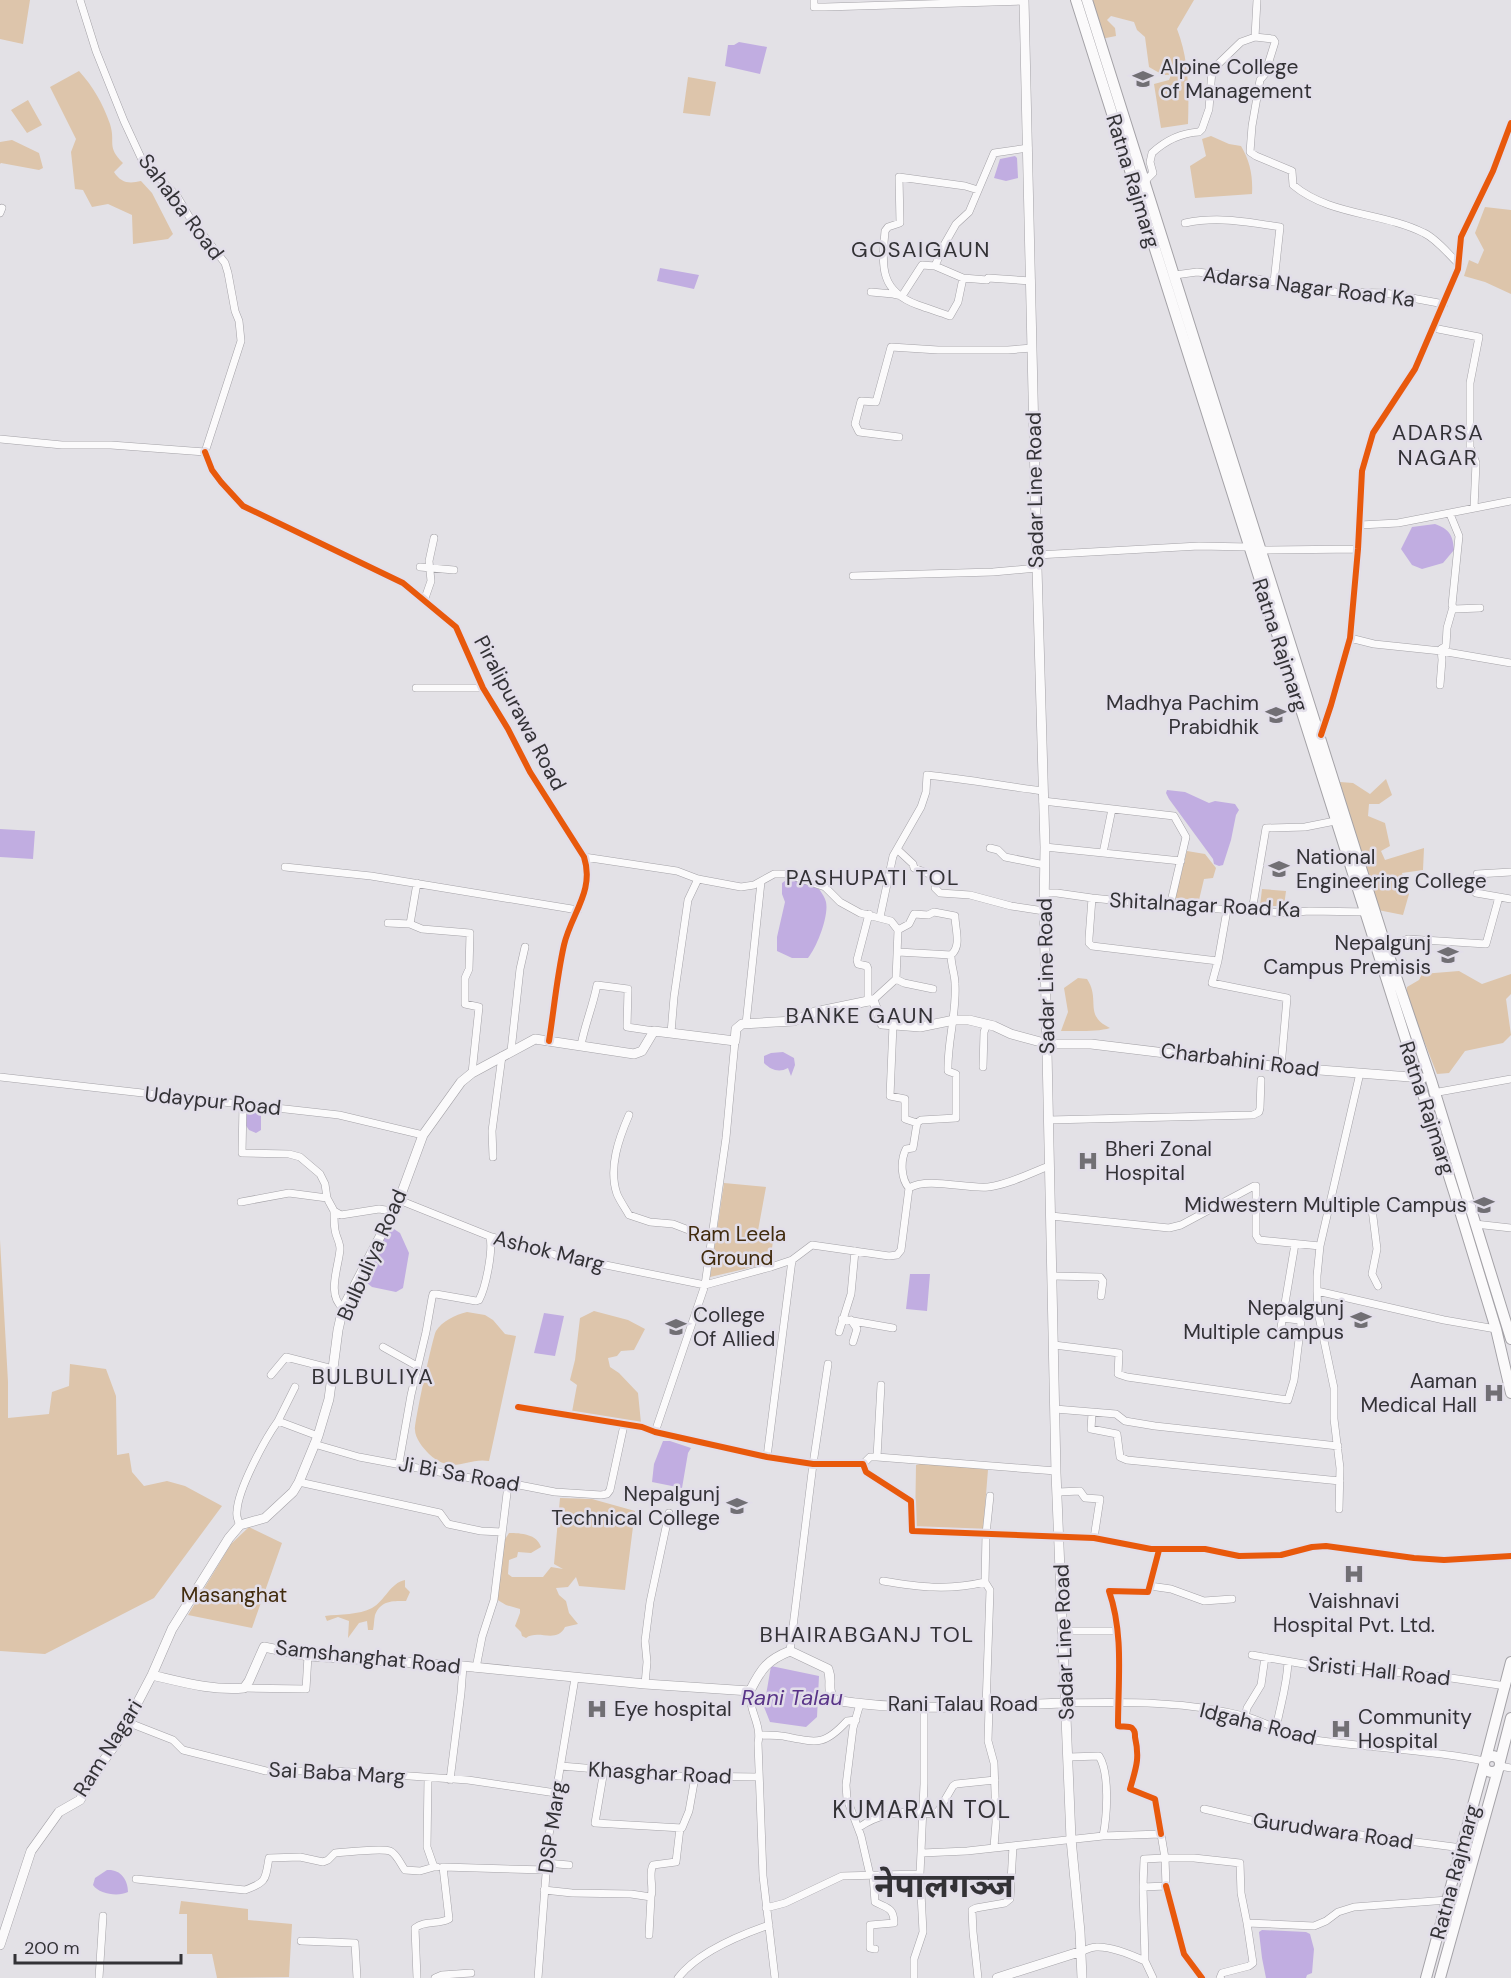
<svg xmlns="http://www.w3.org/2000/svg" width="1511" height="1978" viewBox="0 0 1511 1978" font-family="'DM Sans','Noto Sans Devanagari',sans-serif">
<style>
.green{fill:#ddc5ab}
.water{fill:#c1ade1}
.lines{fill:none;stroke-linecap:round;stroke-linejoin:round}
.minor-casing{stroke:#a4a2a7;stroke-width:8}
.major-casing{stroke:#a4a2a7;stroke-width:10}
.highway-casing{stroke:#a4a2a7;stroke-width:12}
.minor{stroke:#fbfafb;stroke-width:7}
.major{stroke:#fbfafb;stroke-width:9}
.highway{stroke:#fbfafb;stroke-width:10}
.cycleway-casing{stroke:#e2dee9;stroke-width:10}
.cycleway{stroke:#e8590c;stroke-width:6}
.labels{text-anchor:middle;stroke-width:5;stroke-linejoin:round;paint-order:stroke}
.poi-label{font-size:21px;fill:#333236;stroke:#e2dee9;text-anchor:start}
.street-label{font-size:21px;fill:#333236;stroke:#e2dee9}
.park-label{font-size:21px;fill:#412b0d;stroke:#e2dee9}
.neighbourhood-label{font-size:22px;letter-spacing:1.5px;fill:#333236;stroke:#e2dee9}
.water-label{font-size:22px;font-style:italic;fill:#593488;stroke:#e2dee9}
.quarter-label{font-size:24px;letter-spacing:1.5px;fill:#333236;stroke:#e2dee9}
.town-label{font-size:33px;font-weight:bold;fill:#333236;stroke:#e2dee9}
</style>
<rect width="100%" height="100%" fill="#e3e1e6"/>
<path class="green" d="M0,0H30L23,44L0,39Z
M1090,0H1194L1177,29C1189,60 1189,91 1188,124L1161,128L1154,84L1169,80L1171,75H1163L1149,67L1145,37L1137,30L1134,22L1111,16L1107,20L1115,28L1116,36L1101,39Z
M79,71C94,88 102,102 110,124C116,143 106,146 123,163L114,172C121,183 129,184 141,181L152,193L173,234L168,239L133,244L132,215L108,204L92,207L83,190L75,189L71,152L76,139L50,87Z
M688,77L716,82L710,116L683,113Z
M28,100L42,125L27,133L11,110Z
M1211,136L1229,144L1241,146C1250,161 1253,176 1252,194L1195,198L1190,166L1206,156L1202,139Z
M12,140L39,153L43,168L39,170L1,163L0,164V142Z
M1485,207L1511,210V294L1485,282L1464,276L1469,260L1478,264L1484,250L1475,233Z
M1386,779L1392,795L1379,804H1369L1368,816L1385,823L1390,846L1381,851L1385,860L1424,848L1423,870L1402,873L1409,894L1403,915L1378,910L1340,782L1353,783L1370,794Z
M1187,851L1205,854L1216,868L1213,878L1204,879L1199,900L1175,898Z
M1262,889L1286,891L1284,906H1260Z
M1459,971L1482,984L1511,974V994L1506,999L1511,1035L1503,1043L1465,1051L1449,1073L1437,1074L1406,995L1407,987L1419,980L1422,974Z
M1078,978L1087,979C1101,1000 1083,1015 1110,1028C1098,1032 1075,1031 1061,1031L1068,1012L1064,988Z
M724,1183L766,1187L757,1236L773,1241L770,1263L710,1277Z
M0,1240L8,1382V1418L49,1414L52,1392L69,1386L70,1364L106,1369L116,1396L117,1455L129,1453L132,1472L144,1486L167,1481L185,1486L222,1506L154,1598L45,1654L0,1651Z
M594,1311L628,1320L645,1329L634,1350L621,1351L617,1356L608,1358L610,1367L619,1373L638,1393L641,1423L572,1412L577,1385L570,1380L575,1360L580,1318Z
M467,1312L485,1315L493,1320L505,1334L516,1336L489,1461C466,1457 453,1476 429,1454C423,1448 415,1438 415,1430C414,1424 433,1336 436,1331C442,1321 455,1315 467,1312Z
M932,1461L988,1470L983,1531L915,1528L916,1465Z
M560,1498L592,1499L635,1511L625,1590L579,1586L576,1577L568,1587L556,1588L559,1595L566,1601L569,1613L578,1624L565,1627C557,1644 538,1629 526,1638L522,1636L521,1632L515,1626L520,1613V1609L506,1605L496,1599L504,1541L509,1533C521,1533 537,1534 541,1547L531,1553L518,1552L517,1557L509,1560L508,1574L512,1577H543L551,1567L563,1569L554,1564Z
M249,1527L282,1543L252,1628L188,1615L231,1544Z
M405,1580V1587L410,1592L406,1601C393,1601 381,1600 375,1615C374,1619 374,1626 373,1630H368L367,1621L359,1623L348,1638L349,1621L338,1617L327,1621L325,1616C340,1614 359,1615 372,1608C385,1601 390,1583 405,1580Z
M181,1901L248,1909V1920L292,1924L289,1977L217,1978L212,1954H187V1914H179Z"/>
<path class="water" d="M739,42L767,47L760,74L725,66L728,45H734Z
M1015,156L1017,158L1018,178L1006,181L994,178L1000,159Z
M660,268L699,275L694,289L657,281Z
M1435,524C1449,529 1453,535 1454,550L1443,563L1422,569L1412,565L1401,549L1412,527Z
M1167,790L1185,792L1209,803L1215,801L1235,804L1239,810L1236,815L1231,840L1223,865L1219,866L1214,864L1213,859L1169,799L1166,793Z
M0,829L35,831L33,859L0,857Z
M789,878L819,889C822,893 825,898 826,902C829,916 817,947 808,958H792L777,951V937L785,902L782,894V883Z
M783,1052L794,1058L795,1065L791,1076L788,1068C779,1073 771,1070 764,1063V1056L771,1053Z
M247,1109L261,1110V1130L256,1133L249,1130L245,1124Z
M394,1229L400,1233L409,1253L403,1288L396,1292L372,1287L367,1283L366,1280L387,1232Z
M910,1274H930L927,1311L906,1309Z
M544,1313L564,1316L555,1356L534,1353Z
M663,1441H670L691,1448L688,1453L682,1488L652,1482L654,1464Z
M771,1666L819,1676L817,1717L806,1727L770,1722L764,1707Z
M107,1870C120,1869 128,1879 128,1892C118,1897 99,1894 93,1885L95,1878Z
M1262,1930L1306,1932L1310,1934L1314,1949L1312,1973L1307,1975L1306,1978H1266L1262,1958L1259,1932Z"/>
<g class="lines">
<g class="minor-casing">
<path id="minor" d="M80,0L96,51L124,121L143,162L177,196L190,218L225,263L228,273L235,311L239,321L241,341L205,452
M814,0V7H825L1024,1
M1257,0L1255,37L1273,39L1275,42L1265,74L1260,80L1252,126L1250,152L1256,156L1292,171L1293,185C1330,216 1382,212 1424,233C1437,239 1448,254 1459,264
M1028,148L994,153L969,212L956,224L944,245L935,266L963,278L987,280L988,278L1031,281
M1145,185L1147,179L1153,173L1150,162L1152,153C1166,140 1180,133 1199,132L1202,129L1209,109L1212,70L1241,42L1255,37
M0,213L2,208
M1185,223C1218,216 1248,222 1280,227L1274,282
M1175,275L1197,272L1257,279L1336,292L1385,293L1444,304
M963,278L958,302L950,316C939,312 929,309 918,305C879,291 882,266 885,231L888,227L900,223L899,177L965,186L978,190
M871,292L893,294L902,296L922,265L935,266
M1433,328L1479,337L1470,383V447L1476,463L1474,508
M899,437L859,432L855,424L861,401L876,402L891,347L938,350H1008L1032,348
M0,439L62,445H111L205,452
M205,452L212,470L221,482L243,506L403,583L456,627L483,688L508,729L530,772L584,857C595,891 571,914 564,945C557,976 554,1009 549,1041
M1450,514L1459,536L1452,605L1454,609L1480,608
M1360,525L1398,523L1511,501
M1037,555L1199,546L1249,547L1262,550L1358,549
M420,567L454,570
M853,576L993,572L1037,568
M424,601L431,581L429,561L434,538
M1350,638L1374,644L1441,651L1511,663
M1440,685L1442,660L1441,649L1446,646L1447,628L1453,607
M416,688H483
M1321,735L1331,705L1350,638L1358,549L1362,471L1373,433L1415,369L1458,269L1461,237L1493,171L1511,123
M1043,801L1174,816L1186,837L1170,906
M1045,847L1181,861
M990,848L998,850L1005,857L1045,865
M898,850L913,864L914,868L937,877L935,888L940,893L970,895L1011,906L1044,911
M1103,853L1112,809
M584,857L677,871L698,879L741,887L754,885L774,874H786L825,887L840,902L860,913L891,921L898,930L896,979L873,1000
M285,867L371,876L578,910
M1477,874L1511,872
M417,883L410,924L422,929L470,933L469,969L465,978V1004L479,1007L472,1073
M1045,893H1057L1092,898L1170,906L1285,913L1309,911L1368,912
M1476,893L1511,899
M1092,898L1089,938V943L1092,946L1218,961L1227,910
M1252,911L1266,828L1305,827L1335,821
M880,917L893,856L921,807L926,792L927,775C966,779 1004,786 1043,791
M388,923L410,924
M1386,947L1408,939L1486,944L1499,897
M898,952L951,955C962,946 955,929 955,916L934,912L928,915L914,914L909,924L898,930
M1218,961L1212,983L1287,998L1281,1067
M896,979L904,983L933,989
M868,1002V969L867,966L858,964L857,960L869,914
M746,1024L761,882
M893,1025L890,1096L905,1099V1119L917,1123L921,1120L956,1118V1074L948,1071C947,1042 957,1013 955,984C955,974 951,966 951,955
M671,1033L674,997L688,900L698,879
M581,1045C585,1024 593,1006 597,985L628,989L627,1027L654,1031
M511,1051L520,969L525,947
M983,1067L984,1032L987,1024
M0,1077L339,1115L423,1135
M1433,1093L1511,1079
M243,1105L242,1153L289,1154L300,1157L320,1174L325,1184L327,1198L334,1211L341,1215L379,1209L392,1211
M629,1115C619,1138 608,1168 617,1194C620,1201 625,1208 629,1215L650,1222L673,1224L712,1239
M1049,1120L1253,1115L1259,1112L1260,1108L1261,1080
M493,1157L492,1131L502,1056
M909,1188C901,1179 900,1161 906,1149L913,1148L917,1123
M1331,1199L1372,1209L1377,1249L1372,1274L1378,1286
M399,1200L489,1236L556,1255L705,1285L771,1267L792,1260L812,1245L889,1256L897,1255L901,1250L909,1188C928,1177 965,1189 988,1187C1008,1185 1030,1173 1049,1166
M241,1202L289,1193L327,1198
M334,1211C334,1217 334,1224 335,1230C336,1237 340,1242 340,1249C339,1266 326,1295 343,1308
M1051,1216L1169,1228L1181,1225L1254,1186H1256V1235L1259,1240L1320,1246L1360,1073
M1475,1224L1511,1228
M1320,1246L1317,1276V1291L1318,1312L1334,1388V1419L1340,1468L1339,1509
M1052,1276L1100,1277L1103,1281L1101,1296
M1317,1291L1444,1320L1496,1329
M842,1319L893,1328
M851,1320L857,1329L853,1342
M1281,1327L1295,1244
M839,1332L851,1294L855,1251
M1054,1345L1119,1353L1118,1374L1127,1377L1288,1400L1294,1380L1301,1323L1299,1320L1282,1318
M383,1347L417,1366
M271,1375L286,1357L333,1369
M295,1387L278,1421L318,1436
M518,1407L642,1427L655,1432L767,1457L813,1464H863L866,1472L911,1501L912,1531L1094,1538L1151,1549H1205L1239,1556L1281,1555L1312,1547L1326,1546L1414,1558L1444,1560L1511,1556
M1055,1409L1116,1414L1125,1421L1155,1426L1338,1446
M1092,1413L1091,1429L1117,1434L1120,1457L1127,1460L1340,1481
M655,1432L705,1285L726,1138L735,1041
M314,1444L359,1457L508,1485H519L555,1492L601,1495L607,1494L610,1490L624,1425
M767,1457L792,1260
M877,1457L881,1385
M399,1463L411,1395L426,1332L432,1298L433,1294H436L476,1301L479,1300C486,1287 493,1251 490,1237
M863,1464L870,1457H877L1056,1471
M299,1482L440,1513L448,1524L481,1531L502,1532
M1058,1492L1080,1491L1085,1498L1100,1499L1094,1538
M240,1525C238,1521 236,1516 237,1511C238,1489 265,1439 278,1421
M1159,1550L1148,1592L1109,1591C1124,1634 1118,1681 1118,1726C1122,1727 1129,1726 1132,1728C1135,1731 1135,1733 1135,1737C1140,1759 1136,1768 1130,1789L1155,1799L1161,1834
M883,1581C919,1587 948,1591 985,1582
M1150,1586L1171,1589L1204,1601L1232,1599
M1064,1631H1117
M790,1651L813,1464L828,1364
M1252,1655L1333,1669L1383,1671L1444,1677L1506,1686
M476,1668L482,1637L494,1600L508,1485
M645,1684L647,1662L645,1641L650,1602L669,1513
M244,1688L306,1689L308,1656
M750,1691C748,1710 762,1724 758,1743L763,1876L775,1978
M1066,1703C1127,1702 1189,1701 1248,1717C1268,1723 1287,1736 1308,1739C1366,1748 1426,1749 1484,1761
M860,1704L853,1728L846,1785L847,1799L861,1836L870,1875
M986,1707L990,1590L985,1582L986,1534L990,1496
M989,1707L988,1741L994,1763L996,1822L994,1847
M1245,1717L1247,1708L1261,1685L1265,1657
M127,1722L173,1740L183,1750L266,1771H337L468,1780L556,1793
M1276,1729C1280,1706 1287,1686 1288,1662
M760,1735C769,1735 779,1735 788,1737C818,1743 825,1745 847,1721L856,1720
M1069,1757L1099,1756C1110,1773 1107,1817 1103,1836
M561,1766L679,1776L759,1777
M1500,1766L1511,1768
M604,1770L595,1823L682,1828L689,1811L695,1777
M428,1778L427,1847L434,1867H437
M450,1780L461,1693L463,1666
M1204,1809L1255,1821L1462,1848
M922,1814L936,1813L939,1810L953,1786L956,1784L995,1780
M858,1828C878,1814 899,1811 923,1812
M922,1853L967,1851L1103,1836L1161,1834L1165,1858H1194L1240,1863L1241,1893L1247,1923
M546,1863L569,1865
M873,1875L875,1902C886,1908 894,1907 894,1923L870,1925V1948L875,1949
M136,1879L245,1890C267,1882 265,1880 269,1858L300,1857L323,1862L328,1860L335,1853C346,1852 382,1848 390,1851C397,1854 401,1865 405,1870L420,1871L434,1867
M1166,1886L1184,1954L1202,1978
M1143,1887L1144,1859L1165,1858L1166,1886L1143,1887L1145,1961
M544,1890L572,1893L631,1894L651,1897L649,1935
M651,1897C654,1887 648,1874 653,1865L676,1862L680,1828
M766,1908L785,1903L842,1876L920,1874
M301,1941L355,1943L357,1978
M1082,1951C1086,1950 1091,1947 1096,1947C1111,1946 1132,1955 1145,1961L1153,1978
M99,1978L103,1916
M417,1978L415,1928C425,1920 438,1925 449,1919L443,1867L546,1870
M435,1978L442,1975L471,1973
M538,1978L549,1835L575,1678
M678,1978C697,1953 740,1935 769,1925
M914,1978V1959L923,1932L920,1874L924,1784V1711L927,1706
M978,1978L973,1932L972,1910L976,1908L1005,1903L1010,1899L1013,1846
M1220,1978L1222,1973L1249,1966L1253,1963L1247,1923L1314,1926L1326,1921L1338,1912L1354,1907L1448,1900"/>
</g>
<g class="major-casing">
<path id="major" d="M1024,0L1037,568L1045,847L1044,911L1056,1473L1071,1839L1080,1932L1082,1978
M152,1675C182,1682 213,1691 244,1688L249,1681L264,1647L308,1656L463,1666L645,1684L750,1691C761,1669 767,1660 790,1651L828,1669C833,1682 826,1687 834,1700C911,1713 989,1705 1066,1703
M0,1945L31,1851L59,1812L80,1800L94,1774L117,1742L152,1675L172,1629L229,1538L240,1525L265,1518L293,1492L299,1482L318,1436L329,1399L338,1330L343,1308L399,1200L423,1135L461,1082L472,1073L535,1039L634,1054L642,1051L654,1031L735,1041L736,1029L742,1024L794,1021L815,1012L873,1000L882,1024L920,1027L954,1020H969L994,1026L1011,1034L1048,1044H1091L1281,1067L1423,1078
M997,1978L1082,1951"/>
</g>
<g class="highway-casing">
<path id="highway" d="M1076,0L1455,1195L1496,1329L1511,1393
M1087,0L1386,947L1431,1080L1511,1339
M1484 1764a8 8 0 1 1 16 0a8 8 0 1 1-16 0Z
M1486,1758L1511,1662
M1500,1761L1511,1718
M1426,1978L1484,1765
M1440,1978L1498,1770"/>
</g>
<use href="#minor" class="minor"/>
<use href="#major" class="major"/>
<use href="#highway" class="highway"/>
<g class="cycleway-casing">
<path id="cycleway" d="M205,452L212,470L221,482L243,506L403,583L456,627L483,688L508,729L530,772L584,857C595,891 571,914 564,945C557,976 554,1009 549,1041
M1321,735L1331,705L1350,638L1358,549L1362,471L1373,433L1415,369L1458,269L1461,237L1493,171L1511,123
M518,1407L642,1427L655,1432L767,1457L813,1464H863L866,1472L911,1501L912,1531L1094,1538L1151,1549H1205L1239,1556L1281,1555L1312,1547L1326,1546L1414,1558L1444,1560L1511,1556
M1159,1550L1148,1592L1109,1591C1124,1634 1118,1681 1118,1726C1122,1727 1129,1726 1132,1728C1135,1731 1135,1733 1135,1737C1140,1759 1136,1768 1130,1789L1155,1799L1161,1834
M1166,1886L1184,1954L1202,1978"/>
</g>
<use href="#cycleway" class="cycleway"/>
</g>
<defs>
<g id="university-bare" transform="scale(1.62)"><path d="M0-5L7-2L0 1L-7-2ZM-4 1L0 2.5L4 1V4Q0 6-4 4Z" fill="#716f74" stroke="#e2dee9" stroke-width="2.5" paint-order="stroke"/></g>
<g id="hospital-bare" transform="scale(1.62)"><path d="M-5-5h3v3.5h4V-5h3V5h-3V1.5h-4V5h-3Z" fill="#716f74" stroke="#e2dee9" stroke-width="2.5" paint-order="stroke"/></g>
</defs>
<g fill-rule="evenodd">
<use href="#university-bare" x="1143" y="79"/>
<use href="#university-bare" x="1276" y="715"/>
<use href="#university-bare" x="1279" y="869"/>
<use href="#university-bare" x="1448" y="955"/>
<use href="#hospital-bare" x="1088" y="1161"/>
<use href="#university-bare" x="1484" y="1205"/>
<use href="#university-bare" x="1361" y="1320"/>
<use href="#university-bare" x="676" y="1327"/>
<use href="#hospital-bare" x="1494" y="1393"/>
<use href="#university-bare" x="737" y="1506"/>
<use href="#hospital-bare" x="1354" y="1574"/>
<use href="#hospital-bare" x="597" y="1709"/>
<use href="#hospital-bare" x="1341" y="1729"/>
</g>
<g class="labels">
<g class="poi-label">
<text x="1160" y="74">Alpine College<tspan x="1160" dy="24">of Management</tspan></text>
<text x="1259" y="710" text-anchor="end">Madhya Pachim<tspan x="1259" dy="24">Prabidhik</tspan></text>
<text x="1296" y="864">National<tspan x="1296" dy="24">Engineering College</tspan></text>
<text x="1431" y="950" text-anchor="end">Nepalgunj<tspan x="1431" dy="24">Campus Premisis</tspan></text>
<text x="1105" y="1156">Bheri Zonal<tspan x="1105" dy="24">Hospital</tspan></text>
<text x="1467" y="1212" text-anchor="end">Midwestern Multiple Campus</text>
<text x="1344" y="1315" text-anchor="end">Nepalgunj<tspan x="1344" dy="24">Multiple campus</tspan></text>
<text x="693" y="1322">College<tspan x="693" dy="24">Of Allied</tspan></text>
<text x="1477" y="1388" text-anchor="end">Aaman<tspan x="1477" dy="24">Medical Hall</tspan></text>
<text x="720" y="1501" text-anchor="end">Nepalgunj<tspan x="720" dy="24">Technical College</tspan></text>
<text x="1354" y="1608" text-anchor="middle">Vaishnavi<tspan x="1354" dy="24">Hospital Pvt. Ltd.</tspan></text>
<text x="614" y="1716">Eye hospital</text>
<text x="1358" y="1724">Community<tspan x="1358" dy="24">Hospital</tspan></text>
</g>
<g class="street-label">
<text transform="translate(1133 181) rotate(73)" y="7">Ratna Rajmarg</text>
<text transform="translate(181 207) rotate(53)" y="7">Sahaba Road</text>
<text transform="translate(1309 287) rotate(7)" y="7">Adarsa Nagar Road Ka</text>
<text transform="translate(1035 490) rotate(-91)" y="7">Sadar Line Road</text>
<text transform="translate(1280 645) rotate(72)" y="7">Ratna Rajmarg</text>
<text transform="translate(520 713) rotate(62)" y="7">Piralipurawa Road</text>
<text transform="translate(1205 905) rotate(3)" y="7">Shitalnagar Road Ka</text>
<text transform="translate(1046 976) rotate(-91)" y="7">Sadar Line Road</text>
<text transform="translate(1240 1060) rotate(7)" y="7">Charbahini Road</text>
<text transform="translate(213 1101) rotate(6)" y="7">Udaypur Road</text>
<text transform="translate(1427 1108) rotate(72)" y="7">Ratna Rajmarg</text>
<text transform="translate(549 1251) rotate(14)" y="7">Ashok Marg</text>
<text transform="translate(372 1255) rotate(-66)" y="7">Bulbuliya Road</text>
<text transform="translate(459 1474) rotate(10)" y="7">Ji Bi Sa Road</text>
<text transform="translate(1064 1642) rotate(-92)" y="7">Sadar Line Road</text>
<text transform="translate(368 1657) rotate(6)" y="7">Samshanghat Road</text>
<text transform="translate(1379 1671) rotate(6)" y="7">Sristi Hall Road</text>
<text x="963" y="1711">Rani Talau Road</text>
<text transform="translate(1258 1724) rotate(14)" y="7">Idgaha Road</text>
<text transform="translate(108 1748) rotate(-58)" y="7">Ram Nagari</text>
<text transform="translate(337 1773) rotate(3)" y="7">Sai Baba Marg</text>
<text transform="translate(660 1773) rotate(3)" y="7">Khasghar Road</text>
<text transform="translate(552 1827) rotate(-82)" y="7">DSP Marg</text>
<text transform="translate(1333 1831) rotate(8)" y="7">Gurudwara Road</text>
<text transform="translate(1455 1872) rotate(-75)" y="7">Ratna Rajmarg</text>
</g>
<g class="park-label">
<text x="737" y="1241">Ram Leela<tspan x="737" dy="24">Ground</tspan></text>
<text x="234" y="1602">Masanghat</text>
</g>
<g class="neighbourhood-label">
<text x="921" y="257">GOSAIGAUN</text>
<text x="1438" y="440">ADARSA<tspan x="1438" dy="25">NAGAR</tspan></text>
<text x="873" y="885">PASHUPATI TOL</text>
<text x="860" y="1023">BANKE GAUN</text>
<text x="373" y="1384">BULBULIYA</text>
<text x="867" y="1642">BHAIRABGANJ TOL</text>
</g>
<g class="water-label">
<text x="792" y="1705">Rani Talau</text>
</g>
<g class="quarter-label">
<text x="922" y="1818">KUMARAN TOL</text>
</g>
<g class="town-label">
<text x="944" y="1897">नेपालगञ्ज</text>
</g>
</g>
<path d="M15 1954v9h166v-9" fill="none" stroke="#333236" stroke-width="3"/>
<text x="24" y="1954" font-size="18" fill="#333236" stroke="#e2dee9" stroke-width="4.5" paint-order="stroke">200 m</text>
</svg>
